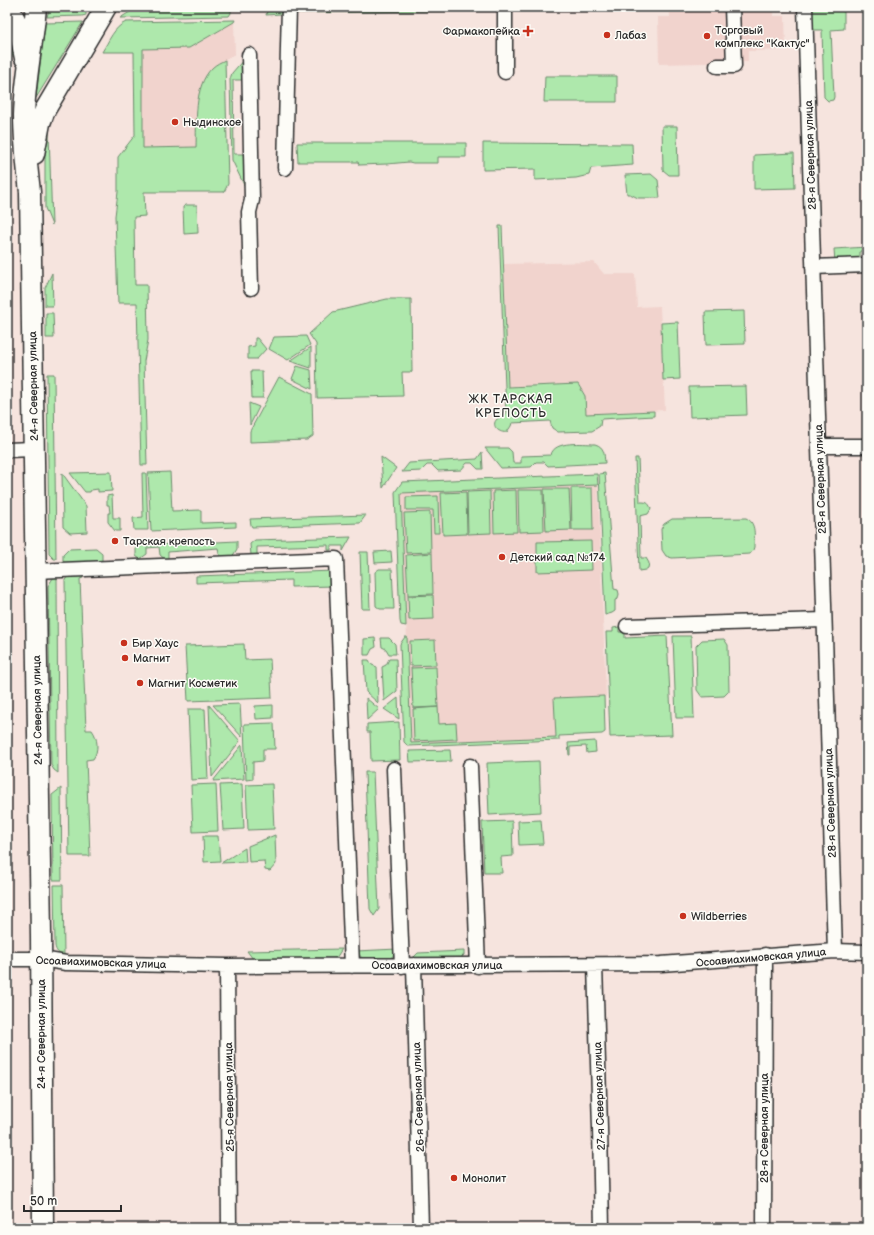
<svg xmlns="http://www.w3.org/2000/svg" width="874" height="1235" viewBox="0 0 874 1235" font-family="'Balsamiq Sans',sans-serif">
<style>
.built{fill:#f1d3cd}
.green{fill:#aee8ac;stroke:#6c8a6c}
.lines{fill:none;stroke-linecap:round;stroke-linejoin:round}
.street-casing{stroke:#2b2b2b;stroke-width:17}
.secondary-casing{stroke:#2b2b2b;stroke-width:23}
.street{stroke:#fdfcf7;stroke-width:14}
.secondary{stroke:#fdfcf7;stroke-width:20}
.poi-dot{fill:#c8321e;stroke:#fdfcf7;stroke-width:1.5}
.labels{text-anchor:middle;stroke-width:3;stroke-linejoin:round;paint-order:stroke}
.poi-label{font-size:11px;fill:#2b2b2b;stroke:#fdfcf7;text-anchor:start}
.street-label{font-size:11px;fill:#2b2b2b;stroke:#fdfcf7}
.neighbourhood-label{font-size:12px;letter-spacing:1px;fill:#2b2b2b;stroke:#fdfcf7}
</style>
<rect width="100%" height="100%" fill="#f6e4de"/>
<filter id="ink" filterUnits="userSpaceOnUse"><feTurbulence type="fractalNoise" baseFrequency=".025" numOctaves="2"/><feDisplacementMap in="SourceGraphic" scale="8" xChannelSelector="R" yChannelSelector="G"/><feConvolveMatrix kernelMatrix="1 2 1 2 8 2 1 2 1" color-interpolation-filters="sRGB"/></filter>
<g filter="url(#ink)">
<path class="built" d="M670,7H774V16H785L786,50L748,51V62L659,64L658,17H670Z
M234,22L235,54L211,69L201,88L197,105L196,147L143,148V48H189Z
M594,262L604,274H635L637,307L660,306L665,410L586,414L585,396L578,384L508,387L504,264Z
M598,485L606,696L554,698L556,737L411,743L401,493Z"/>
<path class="green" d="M53,7H81L86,10V15L82,16L47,17L49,10Z
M138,7H231V13L229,16L120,18Z
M268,7H281V14L266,15Z
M295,7H497L498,10L295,13Z
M837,7L844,12V29L831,30L834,97L833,100L828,101L824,97L822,30H813L812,8Z
M235,20L234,22L189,48L143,49V148L196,147C197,123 193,87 212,68C216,64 221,62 225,60L228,184L224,192H144L145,216L134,217L135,285H147L148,340L144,361L147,465H141L137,303H118L115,216L118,192V157L135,135L134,52H102C109,41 114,27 126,22Z
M83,22L36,98L45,23Z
M13,25L15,56H7V26Z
M244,59V80H233L234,154H245L246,185H244L232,160L230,79L232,73Z
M545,76H617V102H544Z
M677,126L678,175H669L663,170L662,126Z
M49,132L52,225L45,208V152Z
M297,143H466V157H438V163H413L409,162L387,164L359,165L358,162H298Z
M483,143L632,144L633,165L591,168L589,175L576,178L535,180V169L483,170Z
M794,153L795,188L754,189V155Z
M651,174L658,180L660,198H638L630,194H627L625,175Z
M186,205H197L198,233L184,234L183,207Z
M499,226H502L508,387L578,384L585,396L586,414L654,411V416L601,419L600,426L592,431L558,432L552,428L550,421L512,423L511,426L507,432C500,434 490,426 497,419C500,417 503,416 506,414Z
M867,247V251H860V258L858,260L835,262L834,249Z
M52,273L53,306H45V288Z
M387,299H411L412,372H402L403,396L317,398L316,344L309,334L333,312Z
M744,311L745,344L706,345L705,312Z
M46,313H53L54,338H46Z
M678,322L680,379L663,380L661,323Z
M306,336L310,345L288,360L269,349L274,337Z
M255,338H257L266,349L257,359H248V347L255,346Z
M311,347V368L290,361Z
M297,366L311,370L312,389L292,379Z
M251,371H262L263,398H252Z
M47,374H54L56,559H54L49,554Z
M279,377L312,394L313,436L307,440L250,442V431Z
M746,386L747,415L690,417L689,387Z
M249,403L259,407L250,425Z
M595,444C605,447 604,454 605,463L548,466L544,462H536L531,467L501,468L485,448H508L512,452L513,463H521V456L551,455C554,440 583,444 595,444Z
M482,452L483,469H478L472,463H467L461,470L438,471L432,465H427L421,471L402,472L409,463L477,459Z
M381,457L396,468L383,488Z
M635,458H638L640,502C646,502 649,502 651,509L648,514L640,516L641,558H646L649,563L648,568L645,570L639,571Z
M111,472L112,491L98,492V489L91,490L90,492H85L70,473Z
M170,472L172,511L201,510V523L236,522V527L151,531L148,473Z
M62,473L86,506L87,532L70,533L63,527Z
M142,473H146L148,530H134L133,518L143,517Z
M605,473L614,589L618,590L619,594L618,599L615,600V611L612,613L605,615L599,474Z
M597,474L598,485L401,493L406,626L401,625L400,621L395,492L402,482Z
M571,488H592L593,530H572Z
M544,489H569L571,530L546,531Z
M516,490L517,532L494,533L493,491Z
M518,490H543L544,531L519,532Z
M490,491L491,533L468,534L467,492Z
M466,492L467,534L443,535L441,493Z
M112,495L113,518H120V531H115L108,522V513H110L109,505H107V496Z
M438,496L439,533H434L433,510H406V497Z
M430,512L431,552L406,553L404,513Z
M366,515L360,523L252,527L251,525L250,519Z
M746,518C757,523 754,537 754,547L753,550L750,554L672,558L666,556L662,550L661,529L664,524L672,519Z
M351,537L343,551V546H331V550H328V545L257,547V558L251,555L250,544L255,540Z
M237,541V549L232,557H223L219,554L218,548L168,552V558L166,560L160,555L159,547L147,548V554L140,559L136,556V546Z
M591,541L592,570L537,572V542Z
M96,548L102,553V562L63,563V555L69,549Z
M391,551L392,562L375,563L374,552Z
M360,552H368L370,609H362Z
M432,553L433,594L408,595L406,555Z
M379,569H392L394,609H380L376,606L375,572Z
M334,571L335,586L291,587V580L196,583V576Z
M68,576H82L83,578L80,579L86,730H92C98,738 99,751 93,759L86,760L90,856H69L65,580Z
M57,577L58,773L54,770L51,765L48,586L53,578Z
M433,595L434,619L409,620L408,596Z
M619,627V632H625V638L667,636L672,735L610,737L606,632H613V628Z
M673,636H691L694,718H676Z
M405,637H407L411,743L556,737L554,698L604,696L605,732L602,734L559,736V740L408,746L404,742L400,644Z
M375,638L376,647L372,649L369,655H364V639Z
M381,638H389L395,644L396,654H389L386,649L382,647Z
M724,639L728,645L729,691L724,696L702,697L697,690L696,646L702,640Z
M435,640L436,665L411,666L410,641Z
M244,644L245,660L270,659L272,698L188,701L185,646Z
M389,659H396L397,691L384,701L382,667L386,665Z
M364,660H369L372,665L377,667L378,703L366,692Z
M436,667L438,707L413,708L411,668Z
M366,698L379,709L367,720Z
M398,698L399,719L384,709Z
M240,704L242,737L213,705Z
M209,705L240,741L212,777Z
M273,705V718L256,719L255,706Z
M438,707L439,724L456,723L457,739L414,741L413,709Z
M188,709H205L208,779L191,780Z
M399,722L400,760L371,761L370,732H367V724Z
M274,723L275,749H263V761L253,762V779L246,780L244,724Z
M595,741L596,752L587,753L586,746L570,747V755H569L568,743Z
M242,745L244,779L213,781Z
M450,750L451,761L410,762L409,751Z
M539,761L541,812L489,815L487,763Z
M365,772H373L379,909L374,916L370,909Z
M216,784L218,831L193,832L191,785Z
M242,784L244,829L223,830L220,785Z
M272,784L274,829L248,830L246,785Z
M61,788L62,880H53L52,795Z
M541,820L543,844L519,845L518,821Z
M512,821L513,856L501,857L502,873H484L482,822Z
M275,835L276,864L270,871L265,870L264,861L249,862L248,846Z
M203,836H218L220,861L204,862Z
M245,848L246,862L221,863Z
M54,885H63L64,955C58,954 56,951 55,946Z
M342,949L336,958L253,959L247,951Z
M397,949L394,955L389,959H363L356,951Z
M464,951V955L459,959H416L413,958L418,953Z"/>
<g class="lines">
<g class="street-casing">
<path id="street" d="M805,7L835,951
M249,55L252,200L249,212L251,288
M717,66H734L732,7
M505,72V7
M285,168L289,7
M813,267L867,265
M819,446H867
M7,450L33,449
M35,571L336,559L352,966
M627,626L824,620
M470,766L478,966
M394,769L402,966
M7,959H41L66,963L227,966L661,964L835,951L867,952
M414,965L421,1228
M595,965L600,1128L602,1228
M227,966L229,1228
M764,1228L765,955"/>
</g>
<g class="secondary-casing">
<path id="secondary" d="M36,7C33,43 25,78 24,115C24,140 27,166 30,192L41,935L43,1228
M7,8C20,21 21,41 25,58
M34,154L40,123L45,110L106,7"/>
</g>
<use href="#street" class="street"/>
<use href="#secondary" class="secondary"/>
</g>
</g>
<g class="poi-dot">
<path d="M526 25h4v4h4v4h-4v4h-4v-4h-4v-4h4z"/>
<circle cx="607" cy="35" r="4"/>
<circle cx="707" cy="36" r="4"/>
<circle cx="175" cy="122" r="4"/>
<circle cx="115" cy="541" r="4"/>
<circle cx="502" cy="557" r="4"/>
<circle cx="124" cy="643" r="4"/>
<circle cx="125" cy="658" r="4"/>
<circle cx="140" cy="683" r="4"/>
<circle cx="683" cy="916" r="4"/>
<circle cx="454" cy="1178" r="4"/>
</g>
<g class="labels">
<g class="poi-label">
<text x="715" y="34">Торговый<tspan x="715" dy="13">комплекс "Кактус"</tspan></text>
<text x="520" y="35" text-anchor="end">Фармакопейка</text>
<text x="615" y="39">Лабаз</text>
<text x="183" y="126">Ныдинское</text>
<text x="123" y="545">Тарская крепость</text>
<text x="510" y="561">Детский сад №174</text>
<text x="132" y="647">Бир Хаус</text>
<text x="133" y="662">Магнит</text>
<text x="148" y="687">Магнит Косметик</text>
<text x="691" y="920">Wildberries</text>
<text x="462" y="1182">Монолит</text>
</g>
<g class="street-label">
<text transform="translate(810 155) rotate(-92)" y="4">28-я Северная улица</text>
<text transform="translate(33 386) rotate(-91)" y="4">24-я Северная улица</text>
<text transform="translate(820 479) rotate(-92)" y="4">28-я Северная улица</text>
<text transform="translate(37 710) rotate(-91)" y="4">24-я Северная улица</text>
<text transform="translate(830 803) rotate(-92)" y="4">28-я Северная улица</text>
<text transform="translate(761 957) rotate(-5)" y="4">Осоавиахимовская улица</text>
<text transform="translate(101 962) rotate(2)" y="4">Осоавиахимовская улица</text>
<text x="437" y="969">Осоавиахимовская улица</text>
<text transform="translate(41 1034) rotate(-90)" y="4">24-я Северная улица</text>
<text transform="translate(599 1096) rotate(-92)" y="4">27-я Северная улица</text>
<text transform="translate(229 1097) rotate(-91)" y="4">25-я Северная улица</text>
<text transform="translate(418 1097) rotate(-92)" y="4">26-я Северная улица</text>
<text transform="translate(764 1128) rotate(-90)" y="4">28-я Северная улица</text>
</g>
<g class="neighbourhood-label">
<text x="511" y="403">ЖК ТАРСКАЯ<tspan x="511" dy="14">КРЕПОСТЬ</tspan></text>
</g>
</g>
<rect width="874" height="1235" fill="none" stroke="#fdfcf7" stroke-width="24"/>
<rect x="12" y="12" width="850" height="1211" fill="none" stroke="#2b2b2b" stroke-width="1.5" filter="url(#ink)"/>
<path d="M24 1205v6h97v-6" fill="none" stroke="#2b2b2b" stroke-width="2"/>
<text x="30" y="1205" font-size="12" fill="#2b2b2b" stroke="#fdfcf7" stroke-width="3" paint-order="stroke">50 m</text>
</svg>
